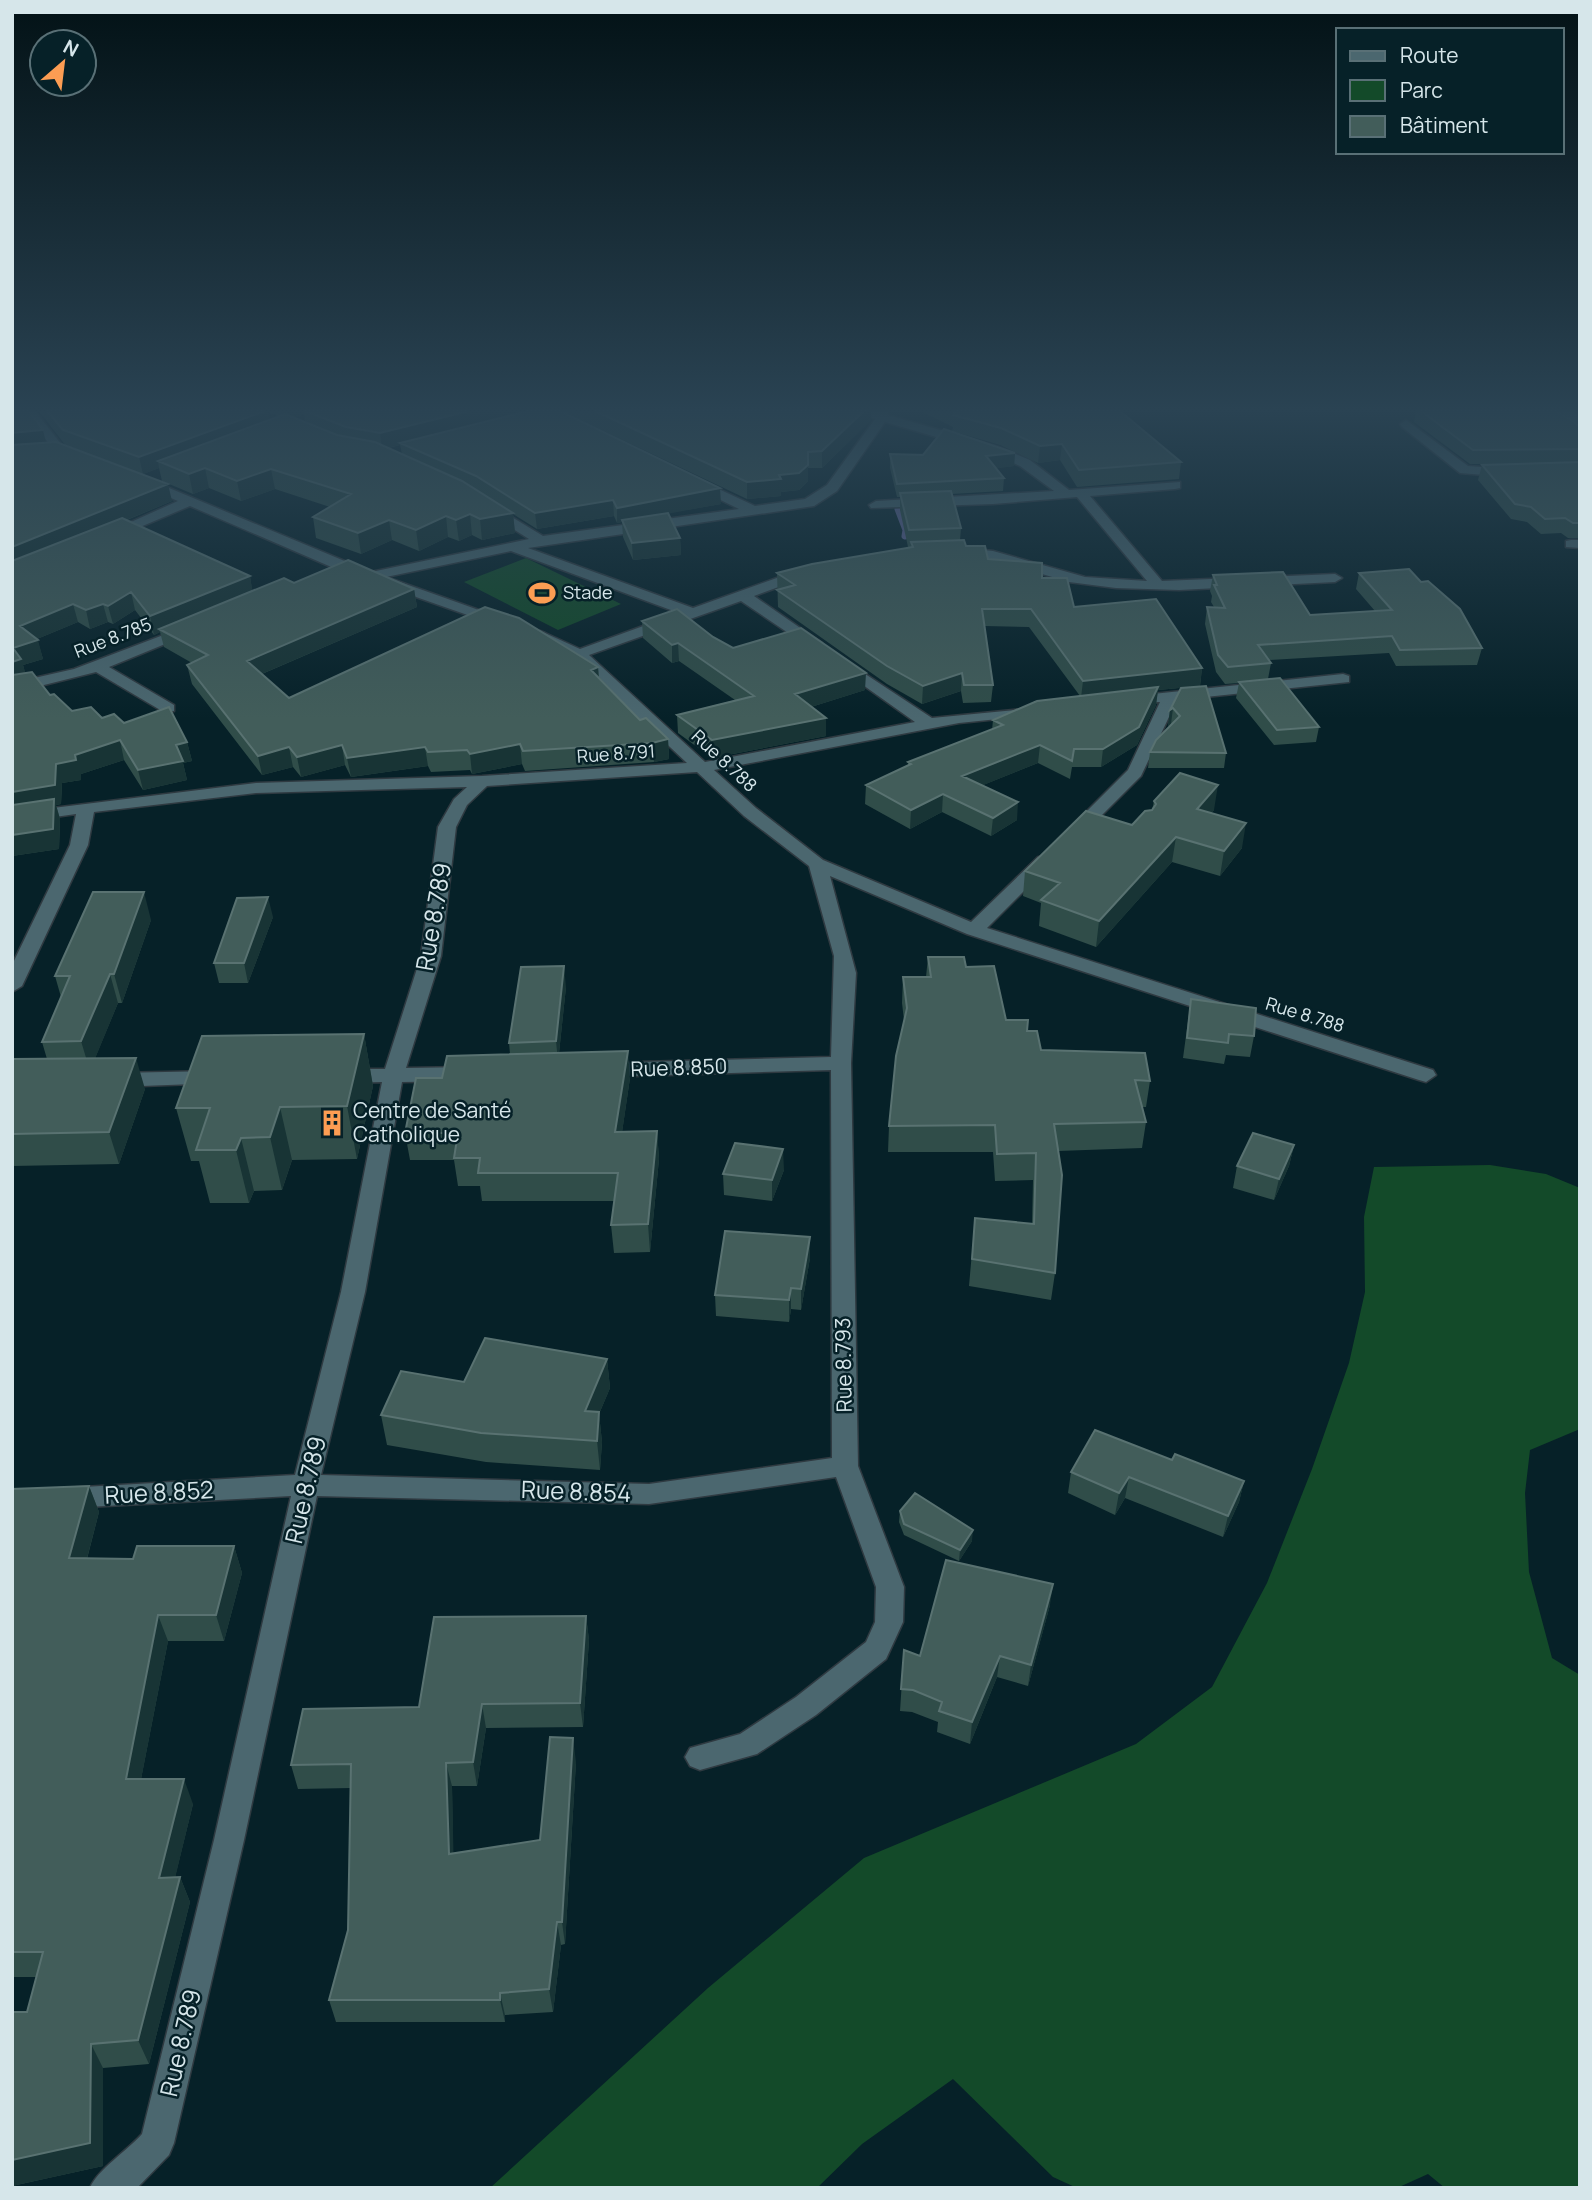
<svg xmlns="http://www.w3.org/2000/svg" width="1592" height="2200" viewBox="0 0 1592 2200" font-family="Manrope,sans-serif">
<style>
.green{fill:#134a29}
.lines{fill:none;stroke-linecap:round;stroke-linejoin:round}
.stream{stroke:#636497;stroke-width:7}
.minor-casing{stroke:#2f3a41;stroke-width:3}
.minor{fill:#4b676f;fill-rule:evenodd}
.wall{fill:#304d49;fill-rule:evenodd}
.shaded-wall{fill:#183435}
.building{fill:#425d5a;stroke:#597271;stroke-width:2}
.labels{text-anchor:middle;stroke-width:5;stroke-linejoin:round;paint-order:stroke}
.far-poi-label{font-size:18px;fill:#d6e6ea;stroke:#062128;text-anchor:start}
.far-street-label{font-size:18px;fill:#d6e6ea;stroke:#062128}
.street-label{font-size:21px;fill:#d6e6ea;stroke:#062128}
.poi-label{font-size:21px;fill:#d6e6ea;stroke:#062128;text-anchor:start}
.near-street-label{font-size:24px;fill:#d6e6ea;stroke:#062128}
</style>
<rect width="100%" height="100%" fill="#062128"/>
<path class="green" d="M526,558L621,604L558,630L464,582Z
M1490,1165L1546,1174L1580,1188V1429L1530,1450L1525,1493L1529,1572L1552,1658L1580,1675V2188H1445L1428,2174L1397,2188H1077L1053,2177L953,2079L862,2144L817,2188H490L708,1988L864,1858L1136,1744L1212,1687L1267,1583L1312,1469L1349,1363L1365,1292L1364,1217L1374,1167Z"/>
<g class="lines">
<path class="stream" d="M898,509L906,530L905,536"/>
<g class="minor-casing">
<path id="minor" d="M25,411H35L65,449V455H57Z
M550,411H573L534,423L528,419Z
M854,411H888V415L999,447L1030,460L1069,490L1180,482V488L1175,489L1090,496L1162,581L1335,574L1342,578L1335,582L1179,590L1116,588L1069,582L991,559L956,553V547L993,551L1085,577L1147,581L1077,497L993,504L871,508L869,505L876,501L1054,491L1020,466L991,453L885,422L837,491L814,506L528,548L693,608L799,570H809V576L754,596L822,643V649H812L741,601L589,655L705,762L915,722L839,668V662L844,660L932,718L1045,707L1047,710L1039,715L959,723L714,770L756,808L823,860L971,922L1038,857H1050L1053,861L1050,865L987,928L1433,1070L1436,1075L1426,1082L1419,1080L967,934L830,876L856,973L851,1063L858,1466L904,1587L903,1622L886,1659L816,1715L757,1754L700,1770L690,1766L685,1757L690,1748L740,1734L796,1697L866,1642L875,1622L876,1587L836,1477L649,1504L317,1496L244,1840L174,2143L169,2155L137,2188H90C97,2170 127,2151 142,2134L214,1840L291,1496L12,1511V1491L295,1475L341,1292L382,1082L343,1083L333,1076L343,1069H385L421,956L438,827L454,799L467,787L256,793L94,812L88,845L22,986L12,992V965L70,845L76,814L12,823V813L256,783L482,776L687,763L574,657L532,636L540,631L545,633L580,649L679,613L511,551L386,577L504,619V625L499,626L336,569L190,506L114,538L102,535L178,501L140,485V479L145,478L371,572L529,539L485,511L483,508L490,504L543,536L739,509L690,485L688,482L695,478L755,506L805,499L827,485L875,419ZM697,772L744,816L809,866L834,956L831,1057L602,1063L592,1070L602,1077L831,1070L832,1458L649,1484L321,1475L365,1292L402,1082L469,1081L479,1074L469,1067L406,1068L441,956L456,827L467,805L487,786Z
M1560,411H1574L1580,417V428Z
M1406,420L1468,466L1508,469L1514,473L1508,477L1460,473L1402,427L1400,424Z
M1571,540H1580V548L1566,547V541Z
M187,626L192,627V633L109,667L174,705V711H162L96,672L12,693V683L74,669Z
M1343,674L1349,676V682L1177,700L1141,776L1081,836L1075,837L1066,832L1128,770L1160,702L1124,703V697Z
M213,1071L220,1073L223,1078L220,1083L116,1087L106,1080L116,1073Z"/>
</g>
<use href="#minor" class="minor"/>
</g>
<path class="wall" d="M12,411L46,443L66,446L39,411H560L721,504L668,513L680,538L681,555L633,560L623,537L622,522L617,523L614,516L537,529L513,514L515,533L482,540L472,535L459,541L448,537L419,551L392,540L361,554L316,538L313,517L330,507L275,489L241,501L209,488L193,494L162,481L159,468L143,474L172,501L127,520L250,576L252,591L294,583L414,589L417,607L262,674L289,698L598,667L599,677L640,720L668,739L669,759L654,762L525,771L522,764L472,774L470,770L431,772L428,766L351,777L345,765L301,777L293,767L262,775L192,684L187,665L192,663L164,647L160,632L154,635L135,610L113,624L108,622L90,629L78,622L37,639L43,659L23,665L25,673L50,695L72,711L124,723L187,742L192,761L183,763L187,780L143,790L124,760L81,774V780L62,783L61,804L56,805L60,819L59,849L12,856ZM267,412L279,416L269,420ZM304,414L305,422L294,418ZM400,445L402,454L389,448Z
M570,411H871V420L822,468H808V481L799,490L781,492V496L747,499L570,415Z
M921,411H1120L1181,462L1179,479L1077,487L1060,460L1038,463L1000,445L952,431L953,427Z
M1416,411H1556L1580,427V538H1568L1561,533L1541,534L1527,522L1511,519L1478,480L1482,465L1506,464H1470L1414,422Z
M1015,453L1014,466L996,468L1004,478L1003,491L951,494L961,528L960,540L966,546L988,559L1042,578L1074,607L1202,668L1200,686L1158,690L1156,705L1137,745L1101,767H1072L1070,779L1038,763L983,785L1017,820L991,836L942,812L910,829L865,804L866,785L908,765V762L992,730L993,720L1080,696L1029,627L985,626L993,685L991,702L963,703L961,691L922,704L887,684L778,607L777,573L911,547H908L900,510V497H897L890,468V454Z
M1359,573L1482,648L1477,665L1396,666L1389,653L1269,660L1271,663L1268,679L1319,727L1316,742L1274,745L1236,698L1239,683L1225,684L1216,672L1205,624L1207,607H1214L1211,602L1212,596L1210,591L1213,575L1310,615L1375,611L1356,589Z
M642,621L713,637L733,648L865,690L811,707L826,736L712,758L678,733L677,715L735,700L679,661L672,663L643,638Z
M1181,688L1226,753L1224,768H1148L1150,752L1172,724L1168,726L1170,710Z
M1154,801L1214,810L1211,813L1242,848L1220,876L1172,862L1096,947L1039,926L1041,903L1023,896L1025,871L1132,825L1152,810Z
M273,917L248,983H219L214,963Z
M151,920L122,1003H118L95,1058L145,1089L119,1164L12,1166V1059H47L42,1042L61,997L55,976Z
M928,957L966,967L1006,1020L1027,1031L1041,1050L1150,1081L1146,1107H1142L1146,1122L1142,1148L1058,1151L1055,1273L1051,1300L969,1286L975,1218L1032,1224L1033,1180L995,1181L993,1152H888L889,1126L904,1020L902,1003L903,977H926Z
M566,987L559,1053L630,1078L622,1132L657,1131L659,1159L650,1252L614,1253L611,1225L614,1201H482L480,1186H458L454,1160H410L405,1133L442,1078L510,1054L509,1043Z
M1191,999L1254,1036L1250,1057L1226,1055L1224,1064L1183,1058Z
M364,1034L373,1086L357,1159L292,1160L282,1190L254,1191L249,1203H210L199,1161H191L176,1108Z
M1294,1145L1289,1166L1274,1200L1233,1188L1237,1166Z
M784,1170L772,1201L724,1195L723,1174Z
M810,1258L801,1310L791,1309L789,1322L716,1316L715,1295Z
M607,1359L610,1388L599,1414L602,1442L600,1470L486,1462L387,1445L381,1415L464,1382Z
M1172,1460L1244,1481L1239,1502L1223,1537L1125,1498L1115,1515L1068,1493L1071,1472Z
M89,1486L99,1512L87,1559H133L234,1546L242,1573L224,1641H168L141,1779L193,1804L175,1877H180L190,1902L149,2064L103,2068V2166L12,2186V2012H27L36,1977H12V1489Z
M900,1511L972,1541L959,1561L904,1535L899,1522Z
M1050,1605L1028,1686L997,1677L970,1744L937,1732L938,1722L912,1712L900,1711L904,1650L920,1656Z
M586,1616L589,1640L583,1727L486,1728L477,1786H452L453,1853L540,1840L576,1762L565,1944L561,1945L553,2012L505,2015V2022H336L329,2000L348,1930L351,1788L298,1789L291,1765L419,1707Z"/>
<path class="shaded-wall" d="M265,411H267L270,427L158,461L159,468L143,474L139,457Z
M287,411H303L304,414L288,420Z
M469,411H537L400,443V445L382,449L380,433Z
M864,411H871V420L822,468V451Z
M43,430L47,447L12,449V433Z
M1062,444L1060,460L1038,463L1040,446Z
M1015,453L1014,466L986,470V456Z
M808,465V481L799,490L781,492V496L747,499V482L779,475Z
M205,468L209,488L193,494L189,474Z
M271,469L275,489L241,501L237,481Z
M168,484L172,501L12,567V547Z
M720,488L721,504L623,522L622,520V522L617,523V508Z
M613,500L614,516L537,529L535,513Z
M513,513L515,533L482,540L480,519Z
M470,514L472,535L459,541L456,520Z
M446,516L448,537L419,551L416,530Z
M389,520L392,540L361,554L358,533Z
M680,538L681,555L633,560L632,543Z
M250,576L253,594L159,629L160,632L154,635L150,616Z
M414,589L417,607L250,679L247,661Z
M131,592L135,610L113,624L108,606Z
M73,604L78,622L25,644L20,626Z
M103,604L108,622L90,629L86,610Z
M38,640L43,659L23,665L27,678L12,682L13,648Z
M678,643L679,661L672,663V645Z
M598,667L599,686L591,670Z
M1202,668L1200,686L1158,690L1156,705L1137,745L1101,767L1103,749L1081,698L1083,681Z
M866,673L865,690L795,712V694Z
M962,673L961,691L922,704L923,686Z
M1173,708L1171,724L1168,726L1170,710Z
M826,718V736L712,758V740Z
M668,739L669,759L654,762L652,743Z
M120,740L124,760L81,774V780L62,783L61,804L56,805L60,819L59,849L12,856V792L56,764L75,755Z
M187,742L192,761L183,763L187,780L143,790L138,770L176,745Z
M520,744L522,764L472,774L470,754Z
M342,745L345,765L301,777L297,757Z
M1040,745L1038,763L961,794L962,776Z
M289,747L293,767L262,775L258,756Z
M425,747L428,766L351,777L347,758Z
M1218,785L1214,810L1193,834L1197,809Z
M943,794L942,812L910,829L911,810Z
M1018,802L1017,820L991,836L993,818Z
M1246,823L1242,848L1220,876L1224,851Z
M1176,837L1172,862L1096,947L1099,921Z
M144,892L151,920L122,1003L114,974Z
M268,897L273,917L248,983L244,963Z
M564,966L566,987L558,1062L556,1041Z
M110,974L118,1003L90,1071L81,1041Z
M364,1034L373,1086L357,1159L347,1106Z
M628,1051L630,1078L618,1160L615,1132Z
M136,1058L145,1089L119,1164L109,1132Z
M280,1107L292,1160L282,1190L270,1137Z
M657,1131L659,1159L650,1252L648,1224Z
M241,1138L254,1191L249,1203L236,1150Z
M1294,1145L1289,1166L1274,1200L1279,1179Z
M783,1149L784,1170L772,1201V1180Z
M810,1237V1258L801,1310V1289Z
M791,1288V1309L789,1322V1300Z
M607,1359L610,1388L599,1414L602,1442L600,1470L597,1441L585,1411Z
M1129,1477L1125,1498L1115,1515L1119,1493Z
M1244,1481L1239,1502L1223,1537L1228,1516Z
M89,1486L99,1512L80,1585L69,1558Z
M973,1530L972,1541L959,1561L960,1550Z
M234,1546L242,1573L224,1641L216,1615Z
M1053,1584L1050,1605L1028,1686L1031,1665Z
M158,1615L168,1641L136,1805L126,1779Z
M586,1616L589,1640L583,1727L580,1703Z
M1000,1656L997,1677L970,1744L972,1722Z
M482,1704L486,1728L477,1786L473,1762Z
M573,1738L576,1762L565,1944L562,1922Z
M446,1763L452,1786L454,1877L449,1854Z
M184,1779L193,1804L169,1903L159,1878Z
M180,1877L190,1902L149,2064L138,2040Z
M557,1922L561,1945L553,2012L549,1989Z
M500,1993L505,2015V2022L500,2000Z
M91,2044L103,2068V2166L12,2186V2160Z"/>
<path class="building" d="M12,411H29L43,430L12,433Z
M47,411H265L139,457L63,430Z
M305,411H469L380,433L346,427Z
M528,411H560L720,488L617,508L613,500L535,513L476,476L400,443Z
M595,411H864L822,451L808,452V465L799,473L779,475L781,479L747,482Z
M1120,411L1181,462L1079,470L1062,444L1040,446L1001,428L953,415L955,411Z
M1421,411H1556L1568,418L1580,427V449L1473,450Z
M285,414L337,435L375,442L462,481L513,513L480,519L470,514L456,520L446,516L416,530L389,520L358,533L313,517L351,494L271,469L237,481L205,468L189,474L158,461Z
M944,429L1015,453L986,456L1004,478L897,484L890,454L923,455Z
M56,442L168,484L12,547V445Z
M1580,462V523H1573L1565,518L1545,519L1531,507L1515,504L1482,465Z
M951,491L961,528L909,530L900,493Z
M668,513L680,538L632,543L622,520Z
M122,518L250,576L150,616L131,592L108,606L103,604L86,610L73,604L20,626L38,640L13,648L21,659L12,662V561Z
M964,540L966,546H985L988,559L1042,563V578H1067L1074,607L1156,599L1202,668L1083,681L1031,609H982L993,685H964L962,673L923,686L887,666L777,590L795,585L777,573L812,564L913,547L911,542Z
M348,560L414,589L247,661L289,698L485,607L519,618L598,667L591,670L640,720L646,718L668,739L652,743L523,751L520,744L470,754L467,750L428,752L425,747L347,758L342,745L297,757L289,747L258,756L187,665L208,655L159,629L284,578L294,583Z
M1409,569L1421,582L1428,581L1460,609L1482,648L1400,650L1392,636L1258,645L1271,663L1228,667L1218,655L1207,607L1225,608L1214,585H1217L1213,575L1283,572L1310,615L1392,610L1359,573Z
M677,609L713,637L733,648L801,628L866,673L795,694L826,718L712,740L677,715L754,696L678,643L672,645L642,621Z
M32,672L50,695L54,694L72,711L91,707L102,718L114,714L124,723L169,707L187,742L176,745L183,761L138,770L120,740L75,755L76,760L56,764L55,785L12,792V675Z
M1280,678L1319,727L1277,730L1239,682Z
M1206,686L1226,753L1150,752L1156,740L1180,716L1173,708L1170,710L1181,688Z
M1158,687L1139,727L1103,749H1074L1072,761L1040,745L962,776L1018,802L993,818L943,794L911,810L866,785L911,764L908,762L1003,725L993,720L1037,701Z
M1180,773L1218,785L1197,809L1246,823L1224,851L1176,837L1099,921L1041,900L1060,883L1025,871L1086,811L1132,825L1145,811L1152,810L1156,804L1154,801Z
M54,799L53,829L12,835V805Z
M93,892H144L114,974H110L81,1041L42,1042L70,976H55Z
M268,897L244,963H214L237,898Z
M928,957H964L966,967L994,966L1006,1020H1028L1027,1031H1037L1041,1050L1145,1053L1150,1081L1135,1080L1146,1122L1054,1124L1062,1175L1055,1273L972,1259L975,1218L1034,1224L1036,1153L997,1154L995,1125L889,1126L896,1056L907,1008L903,977H931Z
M564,966L556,1041L509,1043L521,967Z
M1191,999L1256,1008L1254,1036L1229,1034L1228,1043L1187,1038Z
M364,1034L347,1106L280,1107L270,1137L241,1138L236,1150H196L210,1108H176L202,1036Z
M628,1051L615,1132L657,1131L648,1224L611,1225L618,1173H478L480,1158H454L458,1133H405L416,1078H442L447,1056Z
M136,1058L109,1132L12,1134V1059Z
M1253,1133L1294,1145L1279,1179L1237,1166Z
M735,1143L783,1149L772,1180L723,1174Z
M725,1231L810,1237L801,1289L791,1288L789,1300L715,1295Z
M485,1338L607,1359L585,1411L599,1412L597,1441L481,1433L381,1415L401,1371L464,1382Z
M1095,1430L1172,1460L1175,1454L1244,1481L1228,1516L1129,1477L1119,1493L1071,1472Z
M89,1486L69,1558L133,1559L137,1546H234L216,1615H158L126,1779H184L159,1878L180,1877L138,2040L91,2044L90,2143L12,2160V2012H27L43,1952H12V1489Z
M915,1493L973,1530L960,1550L904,1524L900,1511Z
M946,1560L1053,1584L1031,1665L1000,1656L972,1722L939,1711L942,1702L913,1690L901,1689L904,1650L920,1656Z
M586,1616L580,1703L482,1704L473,1762L446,1763L449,1854L540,1840L550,1737L573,1738L562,1922H557L549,1989L500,1993V2000H329L348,1930L351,1764L291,1765L303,1709L419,1707L434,1617Z"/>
<linearGradient id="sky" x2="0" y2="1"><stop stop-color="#031216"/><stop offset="0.57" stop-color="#2a4353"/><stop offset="1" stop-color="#2a4353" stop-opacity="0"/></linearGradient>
<rect width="1592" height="719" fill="url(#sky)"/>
<defs>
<g id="stadium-bare" transform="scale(2.1)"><path d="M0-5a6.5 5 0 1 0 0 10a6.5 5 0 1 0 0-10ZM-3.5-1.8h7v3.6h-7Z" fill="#fc9d53" stroke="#062128" stroke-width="2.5" paint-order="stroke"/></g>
<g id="building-bare" transform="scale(2.1)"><path d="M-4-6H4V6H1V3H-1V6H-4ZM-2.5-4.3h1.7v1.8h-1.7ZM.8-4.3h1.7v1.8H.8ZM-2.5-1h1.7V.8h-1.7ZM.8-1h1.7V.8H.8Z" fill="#fc9d53" stroke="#062128" stroke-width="2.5" paint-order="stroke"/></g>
</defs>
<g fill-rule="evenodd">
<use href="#stadium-bare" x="542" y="593"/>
<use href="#building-bare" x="332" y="1123"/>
</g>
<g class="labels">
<g class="far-poi-label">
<text x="563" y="599">Stade</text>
</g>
<g class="far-street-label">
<text transform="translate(113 638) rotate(-21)" y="6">Rue 8.785</text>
<text transform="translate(616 754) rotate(-4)" y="6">Rue 8.791</text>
<text transform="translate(724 761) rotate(43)" y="6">Rue 8.788</text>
<text transform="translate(1305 1015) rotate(17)" y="6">Rue 8.788</text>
</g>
<g class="street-label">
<text transform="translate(679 1068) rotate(-2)" y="7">Rue 8.850</text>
<text transform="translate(844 1365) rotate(-91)" y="7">Rue 8.793</text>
</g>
<g class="poi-label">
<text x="353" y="1118">Centre de Santé<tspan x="353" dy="24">Catholique</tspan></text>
</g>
<g class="near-street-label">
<text transform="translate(434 917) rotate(-80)" y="8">Rue 8.789</text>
<text transform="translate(306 1490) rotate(-77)" y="8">Rue 8.789</text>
<text transform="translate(576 1492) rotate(2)" y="8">Rue 8.854</text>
<text transform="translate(159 1493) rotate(-3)" y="8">Rue 8.852</text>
<text transform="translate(181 2043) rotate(-77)" y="8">Rue 8.789</text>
</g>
</g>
<rect width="1592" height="2200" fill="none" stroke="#d6e6ea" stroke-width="28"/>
<rect x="1336" y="28" width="228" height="126" fill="#062128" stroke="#597076" stroke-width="2"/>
<rect x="1350" y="51" width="35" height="10" fill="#4b676f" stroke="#597076" stroke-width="2"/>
<text x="1400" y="63" font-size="21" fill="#d6e6ea">Route</text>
<rect x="1350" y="80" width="35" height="21" fill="#134a29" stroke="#597076" stroke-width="2"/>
<text x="1400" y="98" font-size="21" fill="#d6e6ea">Parc</text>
<rect x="1350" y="116" width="35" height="21" fill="#425d5a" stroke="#597076" stroke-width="2"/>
<text x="1400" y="133" font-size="21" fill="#d6e6ea">Bâtiment</text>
<g transform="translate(63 63) rotate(28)"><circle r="33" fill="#062128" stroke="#597076" stroke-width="2"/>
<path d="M0-5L12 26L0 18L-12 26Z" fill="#fc9d53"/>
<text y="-10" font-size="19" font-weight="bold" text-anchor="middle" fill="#d6e6ea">N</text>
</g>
</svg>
